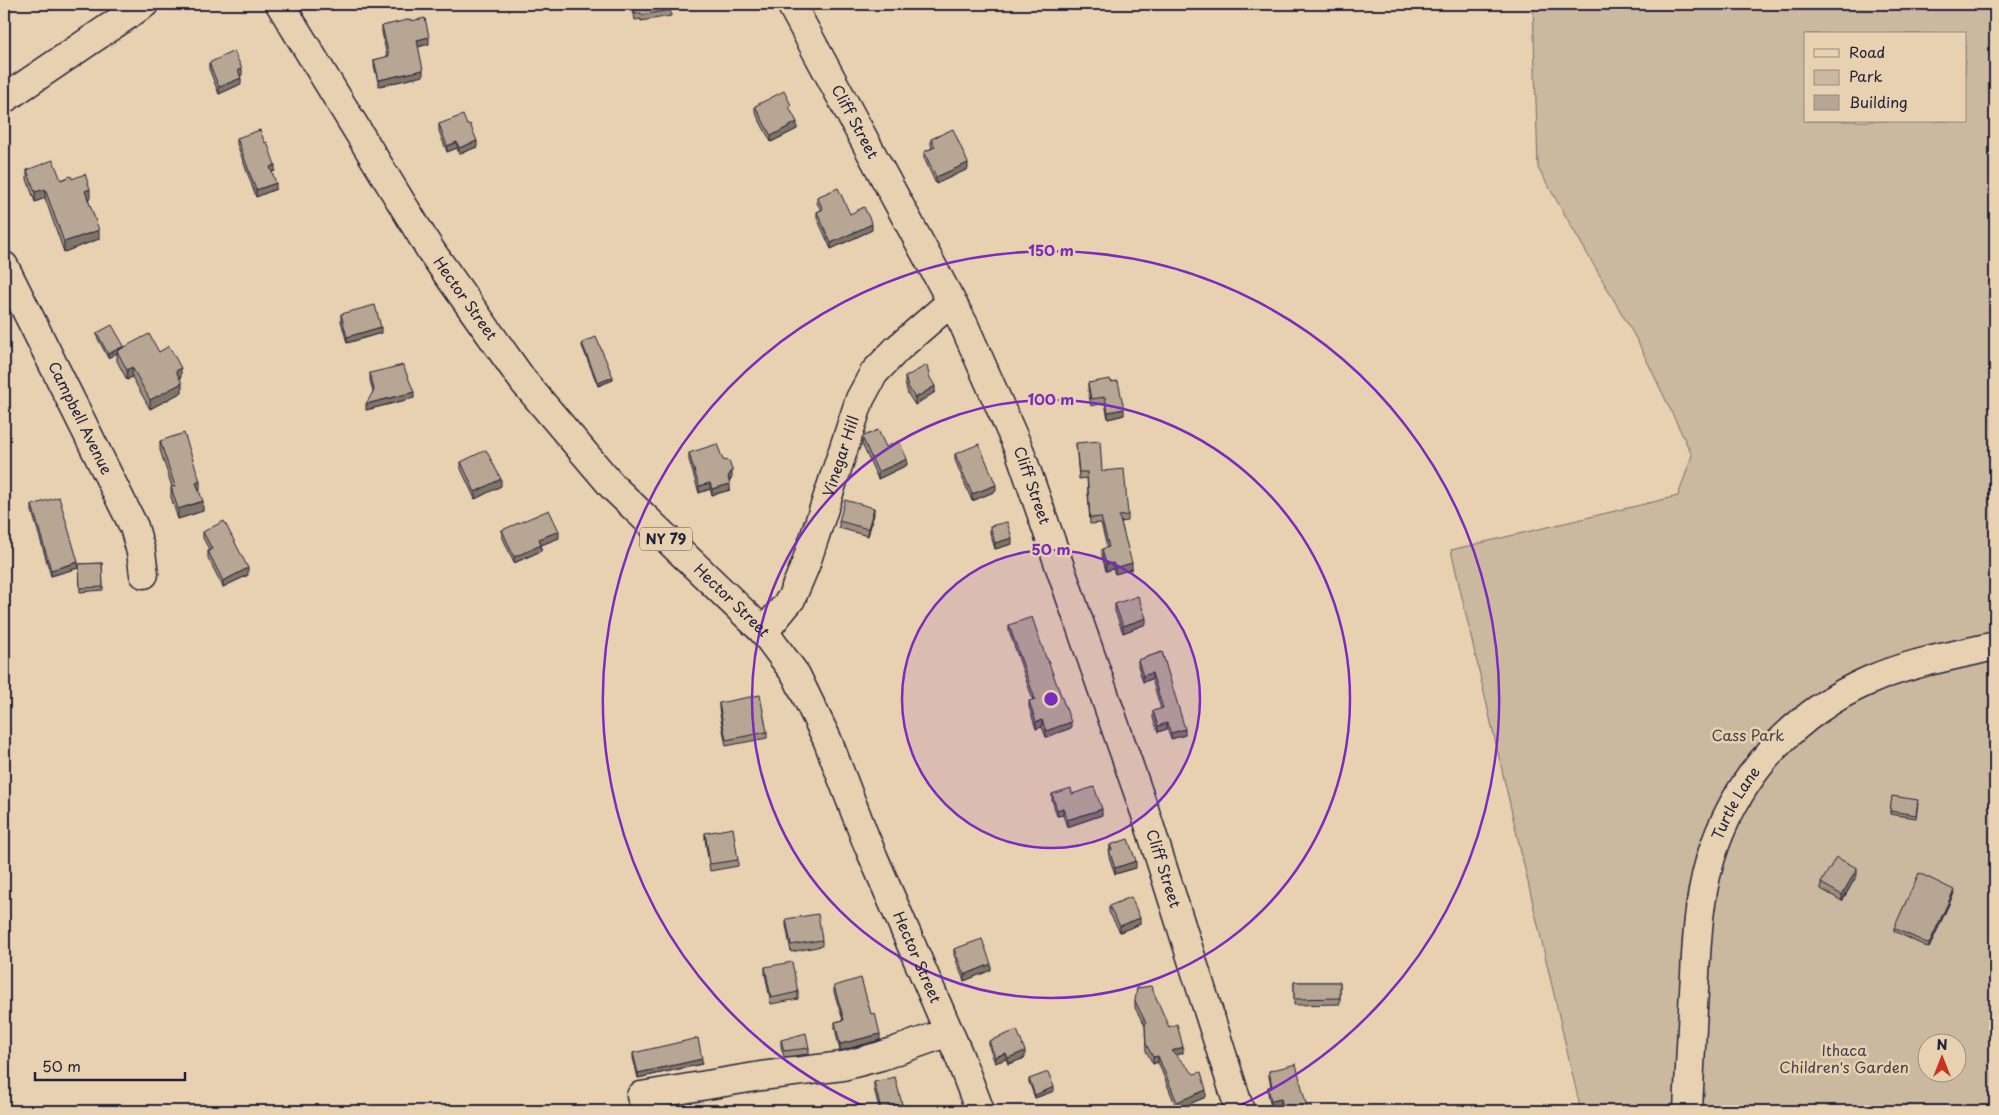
<svg xmlns="http://www.w3.org/2000/svg" width="1999" height="1115" viewBox="0 0 1999 1115" font-family="'Playpen Sans',sans-serif">
<style>
.green{fill:#cab89f;stroke:#766d6d;fill-rule:evenodd}
.lines{fill:none;stroke-linecap:round;stroke-linejoin:round}
.minor-casing{stroke:#22223b;stroke-width:31}
.major-casing{stroke:#22223b;stroke-width:31}
.minor{stroke:#e7d1b0;stroke-width:28}
.major{stroke:#e7d1b0;stroke-width:28}
.wall{fill:#9d8f7e;stroke:#22223b}
.shaded-wall{fill:#807467;stroke:#22223b}
.building{fill:#b7a693;stroke:#22223b}
.ring{fill:none;stroke:#7b2cbf;stroke-width:2.5}
.labels{text-anchor:middle;stroke-width:5;stroke-linejoin:round;paint-order:stroke}
.shield{fill:#e7d1b0;stroke:#5d565e;stroke-width:1}
.shield-label{font-size:14px;font-weight:bold;fill:#22223b}
.street-label{font-size:15px;fill:#22223b;stroke:#e7d1b0}
.park-label{font-size:15px;fill:#44404f;stroke:#e7d1b0}
.centre{fill:#7b2cbf;stroke:#e7d1b0;stroke-width:2.5}
.ring-label{font-size:15px;text-anchor:middle;font-weight:bold;fill:#7b2cbf;stroke:#e7d1b0;stroke-width:5;stroke-linejoin:round;paint-order:stroke}
</style>
<rect width="100%" height="100%" fill="#e7d1b0"/>
<filter id="ink" filterUnits="userSpaceOnUse"><feTurbulence type="fractalNoise" baseFrequency=".02" numOctaves="2"/><feDisplacementMap in="SourceGraphic" scale="10" xChannelSelector="R" yChannelSelector="G"/><feConvolveMatrix kernelMatrix="1 2 1 2 8 2 1 2 1" color-interpolation-filters="sRGB"/></filter>
<g filter="url(#ink)">
<path class="green" d="M1533,4H1995V1111H1581L1451,550L1678,496L1692,455L1638,342L1538,168ZM1805,34H1965V121H1805ZM1926,1042H1956V1072H1926Z"/>
<g class="lines">
<g class="minor-casing">
<g id="minor">
<path d="M4,99L144,4"/>
<path id="s1" d="M4,266L134,527L141,552L144,574"/>
<path id="s2" d="M764,632L791,599L805,566L860,399L874,373L897,349L951,302"/>
<path d="M641,1096L761,1076L843,1066L881,1056L949,1032"/>
<path id="s3" d="M1688,1111C1690,1066 1692,1021 1695,975C1697,932 1700,886 1715,845C1742,771 1796,713 1868,681C1908,663 1953,656 1995,646"/>
</g>
</g>
<g class="major-casing">
<g id="major">
<path id="s4" d="M280,4L431,251L524,382L613,487L764,632L796,675L827,739L866,840L958,1053L980,1111"/>
<path id="s5" d="M791,4L964,325L1020,452L1146,815L1240,1111"/>
</g>
</g>
<use href="#minor" class="minor"/>
<use href="#major" class="major"/>
</g>
<path class="wall" d="M632,4H670L671,16L641,21V19L635,20Z
M411,21L429,44L418,47L423,76L379,86L374,66V60L387,57L382,32V26Z
M209,63L242,75L240,76L241,84L219,94L209,69Z
M755,106L791,111L797,129L771,142L755,112Z
M439,124L477,147L459,154L457,148L447,152L439,131Z
M237,138L275,171L272,172L276,189L256,197L237,144Z
M931,139L968,169L936,184L924,158V152L932,148L931,145Z
M27,170L61,180L72,179L90,198L88,199L99,239L64,252L45,198L35,202L27,179Z
M817,197L850,214L872,230L831,249L817,218V212L821,210L817,203Z
M341,314L381,333L347,343L341,321Z
M97,333L124,348L159,352L181,377L180,378L182,392L150,409L132,377L127,380L117,361V353L108,358L97,337Z
M582,343L613,380L598,386L582,346Z
M370,373L414,398L366,410L373,392L370,380Z
M929,376L935,392L915,405L908,394L905,383V377Z
M1111,382L1124,415L1108,419L1105,403L1091,406L1088,390V383Z
M862,437L886,447L907,465L878,479L862,444Z
M160,441L200,491H199L203,511L178,519L171,497V487H172L160,450Z
M1076,443L1102,471L1128,515V521L1121,522L1132,569L1115,574L1113,569L1106,571L1102,556V549L1107,548L1101,523L1090,524L1087,478L1079,479Z
M689,453L732,477L729,481L730,490L712,495L710,489L699,493L689,460Z
M955,454L996,491L972,501L955,460Z
M461,462L501,486L475,499L461,469Z
M32,505L78,568L51,576L32,511Z
M874,514L868,536L839,528V521Z
M990,526L1012,544L995,549L990,533Z
M502,530L559,538L541,545V551L514,563L502,536Z
M203,532L248,575L223,587L208,558V551H210L203,538Z
M102,563L103,590L80,592L79,564Z
M1115,604L1146,624L1123,633L1115,611Z
M1009,625L1046,658L1071,728L1046,737L1042,727L1036,729L1029,707V701L1033,700L1009,631Z
M1162,652L1185,735L1171,739L1167,729L1158,732L1153,718V711L1161,709L1152,679L1143,682L1138,666V660Z
M719,703L767,732V738L726,746L719,709Z
M1052,794H1072L1102,815L1067,827L1063,815L1057,816L1052,800Z
M1918,803L1916,818L1890,814V811Z
M705,833L738,860V866L710,871L705,839Z
M1110,845L1136,868L1115,874L1109,857Z
M1857,875L1842,901L1821,889V883Z
M1954,893L1929,948L1894,931V928Z
M1109,906L1140,924L1120,932L1109,912Z
M786,919L822,940V946L791,952L786,925Z
M954,949L991,970L964,981L954,955Z
M765,967L798,992V999L771,1004L765,974Z
M1294,982H1340V1004L1294,1005Z
M834,986L871,1014L880,1040L840,1051L835,1028V1022L843,1020L834,992Z
M1135,1001L1169,1027L1183,1053L1176,1055L1206,1097L1177,1109L1158,1062L1153,1064L1146,1051L1145,1026L1135,1008Z
M781,1040L809,1048V1054L784,1057L781,1046Z
M989,1041L1025,1058L1008,1064L1006,1059L995,1063L989,1047Z
M633,1053L702,1064L638,1078L633,1058Z
M1269,1071L1307,1108L1312,1111H1283L1281,1105L1271,1108L1268,1093V1087L1271,1086L1269,1077Z
M1029,1079L1054,1091L1035,1098L1029,1082Z
M874,1082L902,1110L898,1111H880L874,1089Z"/>
<path class="shaded-wall" d="M429,37V44L417,47V40Z
M242,69V75L238,77V70Z
M423,70V76L379,86V80Z
M241,78V84L219,94V87Z
M797,122V129L771,142V136Z
M477,141V147L459,154V148Z
M457,142V148L447,152V146Z
M968,163V169L936,184V177Z
M275,165V171L270,173V167Z
M276,183V189L256,197V190Z
M45,189V198L35,202V192Z
M90,189V198L85,200V191Z
M872,224V230L831,249V243Z
M99,230V239L64,252V242Z
M381,327V333L347,343V337Z
M124,346V349L108,358V354Z
M132,367V377L127,380V370Z
M181,368V377L176,380V371Z
M613,377V380L598,386V383Z
M182,383V392L150,409V400Z
M935,386V392L915,405V398Z
M414,392V398L366,410V404Z
M1124,409V415L1108,419V412Z
M907,459V465L878,479V472Z
M732,470V477L728,483V477Z
M501,479V486L475,499V492Z
M200,481V491L196,492V483Z
M710,483V489L699,493V486Z
M730,484V490L712,495V489Z
M996,485V491L972,501V494Z
M203,501V511L178,519V509Z
M874,508V514L868,536V529Z
M559,531V538L541,545V551L514,563V557L539,539Z
M1012,538V544L995,549V543Z
M78,562V568L51,576V570Z
M1113,563V569L1106,571V564Z
M1132,563V569L1115,574V568Z
M248,568V575L223,587V581Z
M1146,618V624L1123,633V626Z
M1152,673V679L1143,682V676Z
M1042,720V727L1036,729V722Z
M1071,722V728L1046,737V731Z
M1167,723V729L1158,732V726Z
M1185,729V735L1171,739V733Z
M1063,808V815L1057,816V810Z
M1102,809V815L1067,827V820Z
M1136,861V868L1115,874V868Z
M1857,868V875L1842,901V895Z
M1954,890V893L1929,948V944Z
M1140,918V924L1120,932V926Z
M991,964V970L964,981V975Z
M880,1034V1040L840,1051V1044Z
M1183,1047V1053L1172,1057V1051Z
M1025,1051V1058L1008,1064V1058Z
M1006,1053V1059L995,1063V1057Z
M1158,1056V1062L1153,1064V1057Z
M702,1059V1064L638,1078V1073Z
M1054,1087V1091L1035,1098V1095Z
M1206,1090V1097L1177,1109V1102Z
M1281,1099V1105L1271,1108V1101Z
M902,1104V1110L898,1111H881V1109Z"/>
<path class="building" d="M633,4H670L671,10L641,15V13L635,14Z
M425,18L429,37L417,40L423,70L379,80L374,60L389,56L382,26L411,19V21Z
M234,51L242,69L238,70L241,78L219,87L209,63Z
M784,91L791,105L789,107L797,122L771,136L755,106Z
M463,115L467,125L470,124L477,141L459,148L457,142L447,146L439,124Z
M953,129L968,163L936,177L924,152L935,147L931,139Z
M260,130L265,143L267,142L275,165L270,167L276,183L256,190L237,138Z
M53,160L61,180L71,176L72,179L85,174L90,189L85,191L99,230L64,242L45,189L35,192L27,170Z
M838,188L850,214L864,207L872,224L831,243L817,212L823,209L817,197Z
M375,305L381,327L347,337L341,314Z
M112,325L124,346L108,354L97,333Z
M149,334L159,352L169,346L181,368L176,371L182,383L150,400L132,367L127,370L117,351Z
M596,337L613,377L598,383L582,343Z
M403,365L414,392L366,404L374,390L370,373Z
M927,365L929,376L935,386L915,398L908,387L905,377Z
M1110,379L1111,382L1118,381L1124,409L1108,412L1105,397L1091,399L1088,383Z
M878,430L886,447L899,441L907,459L878,472L862,437Z
M184,433L200,481L196,483L203,501L178,509L171,487L175,486L160,441Z
M1100,441L1102,471L1124,469L1128,515L1119,516L1132,563L1115,568L1113,563L1106,564L1102,549L1109,547L1101,517L1090,518L1087,472H1079L1076,443Z
M717,444L723,460L729,461L732,470L728,477L730,484L712,489L710,483L699,486L689,453Z
M979,444L996,485L972,494L955,454Z
M486,450L501,479L475,492L461,462Z
M59,497L78,562L51,570L32,505Z
M845,500L874,508L868,529L839,521Z
M549,510L559,531L539,539L541,545L514,557L502,530Z
M224,521L248,568L223,581L208,551L212,549L203,532Z
M1007,522L1012,538L995,543L990,526Z
M102,563L103,587L80,588L79,564Z
M1138,596L1146,618L1123,626L1115,604Z
M1032,617L1046,658H1047L1071,722L1046,731L1042,720L1036,722L1029,701L1035,699L1009,625Z
M1162,652L1185,729L1171,733L1167,723L1158,726L1153,711L1163,708L1152,673L1143,676L1138,660Z
M760,695L767,732L726,740L719,703Z
M1094,787L1102,809L1067,820L1063,808L1057,810L1052,794L1071,788L1072,794Z
M1892,796L1918,800L1916,815L1890,811Z
M733,828L738,860L710,864L705,833Z
M1128,839L1136,861L1115,868L1109,850H1112L1110,845Z
M1836,857L1857,868L1842,895L1821,883Z
M1919,873L1954,890L1929,944L1894,928Z
M1131,897L1140,918L1120,926L1109,906Z
M818,914L822,940L791,945L786,919Z
M982,939L991,964L964,975L954,949Z
M792,962L798,992L771,998L765,967Z
M861,978L871,1014L875,1013L880,1034L840,1044L835,1022L844,1020L834,986Z
M1294,982H1340V998L1294,999Z
M1151,986L1169,1027L1177,1024L1183,1047L1172,1051L1194,1074L1201,1072L1206,1090L1177,1102L1158,1056L1153,1057L1146,1044L1145,1024L1146,1023L1135,1001L1137,988Z
M1017,1030L1025,1051L1008,1058L1006,1053L995,1057L989,1041Z
M806,1033L809,1048L784,1051L781,1040Z
M698,1038L702,1059L638,1073L633,1053Z
M1296,1064L1307,1108L1311,1107L1312,1111H1284L1281,1099L1271,1101L1268,1087L1272,1086L1269,1071Z
M1048,1072L1054,1087L1035,1095L1029,1079Z
M895,1077L902,1104L881,1109L874,1082Z"/>
</g>
<circle cx="1051" cy="699" r="149" fill="#7b2cbf" fill-opacity=".12"/>
<g class="ring">
<circle cx="1051" cy="699" r="149"/>
<circle cx="1051" cy="699" r="299"/>
<path d="M872 1110A448 448 0 1 1 1230 1110"/>
</g>
<g class="labels">
<rect class="shield" x="640" y="527.5" width="52" height="23" rx="4"/>
<g class="shield-label">
<text x="666" y="544">NY 79</text>
</g>
<g class="street-label">
<text dy="5" stroke="none"><textPath href="#s5" startOffset="134">Cliff Street</textPath></text>
<text dy="5" stroke="none"><textPath href="#s4" startOffset="348">Hector Street</textPath></text>
<text dy="5" stroke="none"><textPath href="#s1" startOffset="170">Campbell Avenue</textPath></text>
<text dy="5" stroke="none"><textPath href="#s2" startOffset="194">Vinegar Hill</textPath></text>
<text dy="5" stroke="none"><textPath href="#s5" startOffset="539">Cliff Street</textPath></text>
<text dy="5" stroke="none"><textPath href="#s4" startOffset="752">Hector Street</textPath></text>
<text dy="5" stroke="none"><textPath href="#s3" startOffset="315">Turtle Lane</textPath></text>
<text dy="5" stroke="none"><textPath href="#s5" startOffset="944">Cliff Street</textPath></text>
<text dy="5" stroke="none"><textPath href="#s4" startOffset="1158">Hector Street</textPath></text>
</g>
<g class="park-label">
<text x="1748" y="741">Cass Park</text>
<text x="1844" y="1056">Ithaca<tspan x="1844" dy="17">Children's Garden</tspan></text>
</g>
</g>
<circle cx="1051" cy="699" r="8" class="centre"/>
<g class="ring-label">
<text x="1051" y="256">150 m</text>
<text x="1051" y="405">100 m</text>
<text x="1051" y="555">50 m</text>
</g>
<rect width="1999" height="1115" fill="none" stroke="#e7d1b0" stroke-width="20"/>
<rect x="10" y="10" width="1979" height="1095" fill="none" stroke="#22223b" stroke-width="2" filter="url(#ink)"/>
<rect x="1804" y="32" width="162" height="90" fill="#e7d1b0" stroke="#988b81"/>
<rect x="1814" y="49" width="25" height="8" fill="#e7d1b0" stroke="#988b81"/>
<text x="1849" y="58" font-size="15" fill="#22223b">Road</text>
<rect x="1814" y="70" width="25" height="15" fill="#cab89f" stroke="#988b81"/>
<text x="1849" y="82" font-size="15" fill="#22223b">Park</text>
<rect x="1814" y="95" width="25" height="15" fill="#b7a693" stroke="#988b81"/>
<text x="1849" y="108" font-size="15" fill="#22223b">Building</text>
<g transform="translate(1942 1058)"><circle r="24" fill="#e7d1b0" stroke="#988b81"/>
<path d="M0-4L9 19L0 12L-9 19Z" fill="#c8321e"/>
<text y="-8" font-size="14" font-weight="bold" text-anchor="middle" fill="#22223b">N</text>
</g>
<path d="M35 1072v8h150v-8" fill="none" stroke="#22223b" stroke-width="2.5"/>
<text x="42" y="1072" font-size="15" fill="#22223b" stroke="#e7d1b0" stroke-width="4" paint-order="stroke">50 m</text>
</svg>
